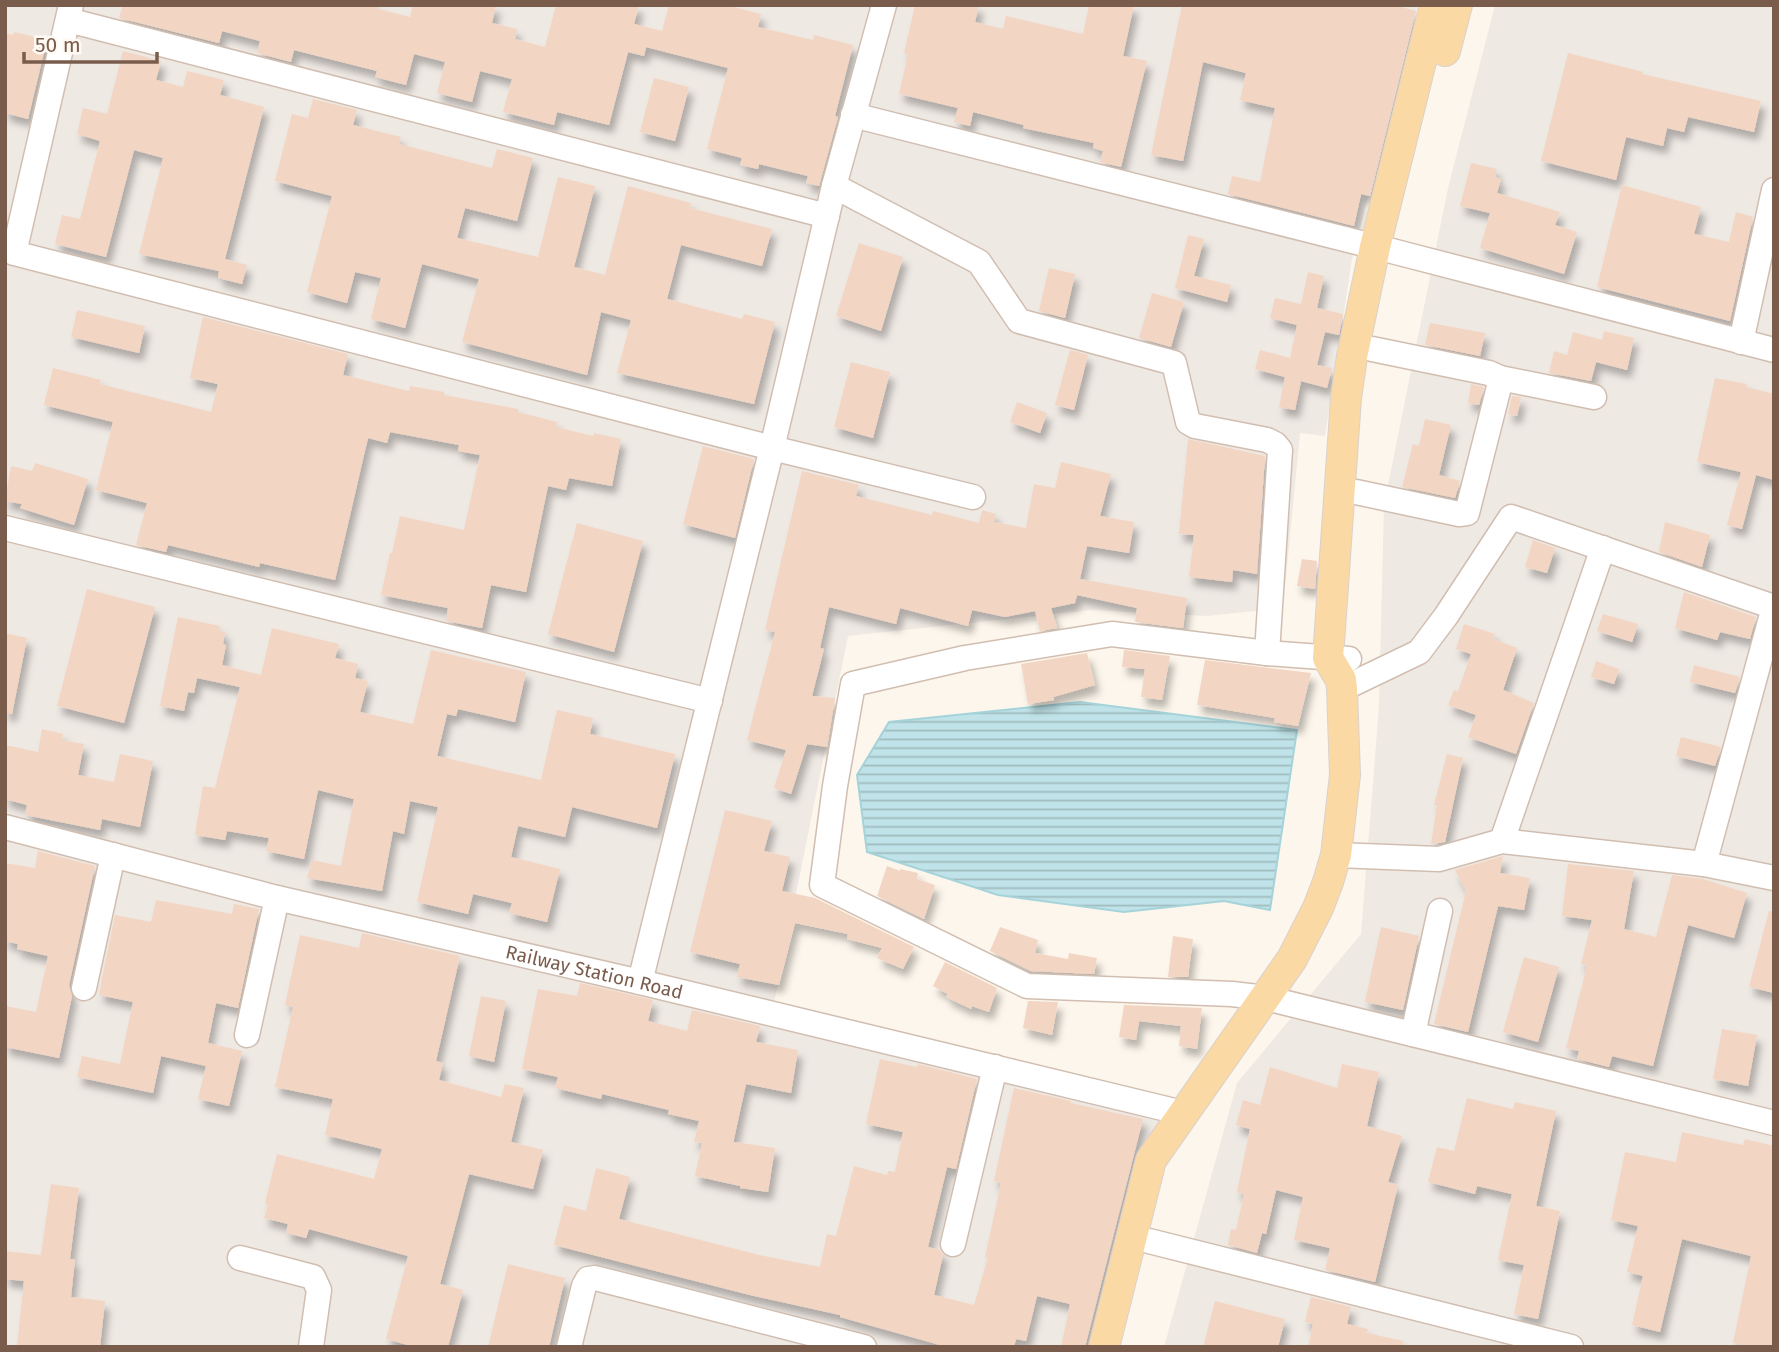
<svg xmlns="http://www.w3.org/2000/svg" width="1779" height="1352" viewBox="0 0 1779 1352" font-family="'Fira Sans',sans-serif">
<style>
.industrial{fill:#efe9e4}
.water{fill:url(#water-rules);stroke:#a5d3da;stroke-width:2}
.building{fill:#f3d5c3;filter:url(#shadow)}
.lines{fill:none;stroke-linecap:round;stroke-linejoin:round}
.minor-casing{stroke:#d1beb0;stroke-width:27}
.major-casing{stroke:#dad1cd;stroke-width:32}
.minor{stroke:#fff;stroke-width:24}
.major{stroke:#fbd9a5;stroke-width:30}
.labels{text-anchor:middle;stroke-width:5;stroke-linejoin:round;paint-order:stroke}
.street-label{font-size:19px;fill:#7a5c4d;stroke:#fffaf3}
</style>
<defs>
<pattern id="water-rules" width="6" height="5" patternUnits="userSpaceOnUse" patternTransform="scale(1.75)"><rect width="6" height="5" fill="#bfe3e8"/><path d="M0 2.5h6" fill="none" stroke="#a0bbbe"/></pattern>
<filter id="shadow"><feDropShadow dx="4.5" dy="8" stdDeviation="3.5" flood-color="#0004"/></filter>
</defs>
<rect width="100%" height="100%" fill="#fdf6ec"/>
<path class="industrial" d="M5,5H1418L1352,259L1325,436L1300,433L1283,608L1207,616L1091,610L848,636L770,1023L1159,1121L1093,1347H5Z
M1495,5H1774V1347H1164L1237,1083L1361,934L1379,706L1384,505L1448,188Z"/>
<path class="water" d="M1080,702L1297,730L1270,910L1224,901L1124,912L998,895L867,852L857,775L889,722Z"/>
<path class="building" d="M123,5H379L378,9L410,17L413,5H496L492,23L517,29L515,39L545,47L556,5H639L634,24L662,31L669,5H726L761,14L758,27L813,40L814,35L853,45L835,116L838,117L819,186L806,183L808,176L759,164L758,169L740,165L742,158L707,149L728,68L646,47L644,56L628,52L609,125L557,112L554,125L503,112L512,79L480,71L472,102L437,93L445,62L414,54L406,85L375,77L377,71L294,50L291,62L257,53L260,41L222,31L219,43L119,18Z
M915,5H979L975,22L1003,29L1006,16L1083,34L1089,5H1134L1123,56L1147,61L1121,167L1100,162L1103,151L1093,148L1094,143L1023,128L1024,125L973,112L970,126L954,122L958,108L899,94L908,54L904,53Z
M1182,5H1394L1416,11L1370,196L1361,194L1354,226L1228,194L1232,176L1260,182L1275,108L1240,100L1246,73L1203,62L1183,161L1151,155Z
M14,32L47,40L28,119L5,113V33L13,35Z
M123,51L161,61L156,80L183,87L187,71L224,80L220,95L264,107L225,259L247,265L242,284L218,278L219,271L139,254L163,158L134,150L106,257L55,244L62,215L80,219L100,141L77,134L83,108L107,114Z
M1568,53L1643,72L1642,74L1761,101L1754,132L1688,117L1684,132L1667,128L1663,146L1626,137L1616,180L1541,161Z
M654,78L689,87L675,141L640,132Z
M313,99L357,110L353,125L401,137L399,144L492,168L497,149L533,158L517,221L465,208L457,238L538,257L558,177L595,186L574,267L605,275L628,186L691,203L690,208L772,229L762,266L681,245L667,299L742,319L744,314L775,322L754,404L617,373L631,320L601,312L587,375L462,342L479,279L422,264L405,328L371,319L381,278L355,272L347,303L307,292L332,196L275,181L292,114L308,118Z
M1471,163L1497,169L1495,177L1501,179L1497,193L1560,212L1555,225L1577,232L1564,274L1480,248L1490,213L1460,206Z
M1622,185L1701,207L1694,234L1729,242L1736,212L1753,217L1730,321L1597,287Z
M1188,235L1204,239L1194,276L1231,285L1227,302L1175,288Z
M859,243L903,257L881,331L836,316Z
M1049,268L1075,274L1065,318L1039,311Z
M1308,272L1324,276L1317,308L1343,314L1339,335L1325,332L1317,365L1332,368L1327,388L1301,381L1295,410L1279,407L1285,377L1255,369L1260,350L1290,358L1297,325L1270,318L1275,298L1301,304Z
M1152,293L1184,302L1171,347L1139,338Z
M77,310L145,326L139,353L71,337Z
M203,317L348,354L343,375L409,391L410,386L444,392V395L518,409V412L557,422L556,427L593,436L594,433L621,439L612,486L569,478L566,490L548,486L526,592L491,585L482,628L446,621L448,608L381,595L390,553H392L400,516L464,530L480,455L458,451L459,445L390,432L387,443L368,438L335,580L260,563L259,567L168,545L166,552L136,545L147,503L96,490L113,422L44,405L53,368L101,380L100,384L211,412L218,384L190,378Z
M1430,323L1485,333L1480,356L1425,345Z
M1604,331L1634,338L1627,370L1596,362L1591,381L1549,373L1554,351L1567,355L1573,332L1602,340Z
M1070,350L1088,355L1074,410L1055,405Z
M851,362L890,372L873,438L834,427Z
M1715,378L1747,384L1746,387L1774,394V480L1756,475L1742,529L1727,525L1741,472L1697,462Z
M1471,384L1484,387L1479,405L1468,403Z
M1512,396L1521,397L1517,416L1508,414Z
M1017,402L1047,413L1040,433L1010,422Z
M1425,419L1451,425L1439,475L1460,481L1455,498L1402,487L1413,444L1419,446Z
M1188,439L1265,456L1257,574L1233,570L1232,582L1189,577L1194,535L1179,534Z
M703,446L754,459L735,538L683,524Z
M1061,462L1111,474L1100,516L1134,522L1129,553L1087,546L1080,579L1187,598L1183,628L1135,622L1137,608L1077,595L1075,603L1051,608L1057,628L1040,631L1035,611L1005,617L972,610L968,626L900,608L896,624L829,607L820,648L824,649L812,696L835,698L827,747L807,744L791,794L774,788L786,750L747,740L775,632L765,630L802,471L859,485L856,496L932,515L933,511L979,523L982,510L996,514L994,522L1026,528L1034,484L1055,488Z
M35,463L88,479L74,525L20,508L22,504L5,501L11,466L32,471Z
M1665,522L1710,535L1702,567L1659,552Z
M577,523L643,541L614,652L548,634Z
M1533,540L1555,548L1547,573L1525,567Z
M1302,559L1317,561L1315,589L1297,586Z
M87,589L155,607L124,723L57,706Z
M1684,592L1756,617L1750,639L1720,632L1717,640L1675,628Z
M1603,614L1638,624L1632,642L1597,631Z
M178,617L220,626L219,631L225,632L223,644L226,645L222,665L261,675L272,628L339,644L335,658L358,664L355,678L368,681L360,712L413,724L431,650L526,672L515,722L458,709L456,716L447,714L437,756L541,780L557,710L593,718L590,734L675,754L657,828L572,807L565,837L518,826L511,857L560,869L547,922L509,913L512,903L473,894L468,914L417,902L438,807L410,801L404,834L393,831L382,891L307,878L312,860L341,866L354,799L318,790L304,859L266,851L269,838L227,831L225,840L195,835L203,786L215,788L240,687L197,678L194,693L188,692L184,711L160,706Z
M1464,624L1495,634L1493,639L1517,648L1503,690L1534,703L1516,754L1468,737L1476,715L1448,705L1454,690L1458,691L1471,654L1456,649Z
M5,633L27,638L12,714L5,713Z
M1124,650L1170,656L1162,700L1141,697L1145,669L1122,667Z
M1087,653L1095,685L1053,697L1054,700L1028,704L1021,664Z
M1205,660L1311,673L1298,726L1274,722L1275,718L1197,705Z
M1596,661L1619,669L1614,684L1591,677Z
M1694,665L1740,677L1735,693L1690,682Z
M42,729L63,734L62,740L84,744L78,775L114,782L120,754L153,761L140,827L102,819L100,830L25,815L27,805L5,799V745L38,752Z
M1681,737L1721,747L1715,766L1676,756Z
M1447,754L1463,758L1445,842L1431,844L1437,805H1434Z
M725,810L772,821L764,851L790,857L782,891L815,898L914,947L903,969L877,958L882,948L847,939L848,934L795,923L779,985L737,977L740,964L690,952Z
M38,851L95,866L69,985L72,996L59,1058L5,1047V1006L36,1012L48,956L17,949L18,944L5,941V863L35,868Z
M1503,856L1500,873L1530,878L1524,910L1498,906L1468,1032L1434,1024L1466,891L1455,870Z
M1568,864L1634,871L1624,929L1656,937L1672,875L1703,879L1747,893L1734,938L1688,925L1653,1066L1612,1056L1609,1067L1577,1059L1579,1051L1566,1048L1587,966L1581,964L1592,920L1562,916Z
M887,866L900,871V869L918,873L917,879L935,885L924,919L877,896Z
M156,900L232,914L234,904L259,909L238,1008L216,1003L208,1043L242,1051L229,1106L198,1099L206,1066L161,1056L153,1093L77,1077L82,1056L120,1064L133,1002L99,995L104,968L115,915L151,922Z
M1769,911L1774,912V993L1749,987Z
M1000,927L1038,940L1035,953L1068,959L1069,953L1097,958L1094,974L1031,971L990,951Z
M1381,927L1419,936L1403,1010L1365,1002Z
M362,933L460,956L436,1061L443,1063L439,1080L501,1097L505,1084L524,1088L511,1142L543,1150L533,1189L469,1174L440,1284L463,1290L448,1347H415L386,1339L408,1256L309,1229L306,1238L286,1233L288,1224L264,1218L268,1204L265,1203L277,1154L374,1179L382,1149L325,1135L333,1099L275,1087L293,1007L285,1005L300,935L359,948Z
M1173,936L1193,939L1188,977H1168Z
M1524,957L1559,967L1538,1042L1503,1032Z
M945,962L997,988L989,1012L972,1006L971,1009L946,997L948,994L933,986Z
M580,983L653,1000L648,1021L687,1031L692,1010L760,1026L756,1042L798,1050L791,1093L746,1084L734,1139V1142L775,1148L768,1192L740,1188V1186L695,1176L702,1143L694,1142L699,1121L668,1114L669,1110L602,1094L601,1099L555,1088L558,1077L522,1069L538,989L577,996Z
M481,996L506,1001L494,1062L469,1056Z
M1028,1001L1058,1002L1052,1035L1023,1028Z
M1124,1005L1202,1008L1197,1049L1179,1046L1181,1026L1139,1021L1136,1040L1119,1037Z
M1722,1029L1757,1035L1748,1086L1713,1079Z
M880,1059L917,1067L918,1064L977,1079L956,1169L947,1167L928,1247L940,1250L943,1255L934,1295L974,1305L988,1257H985L1001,1183L994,1181L1014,1088L1071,1101V1103L1143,1119L1085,1347H1061L1070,1304L1037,1296L1026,1341L1016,1339L1014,1347H947L840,1317V1315L750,1295L554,1245L564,1205L586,1211L596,1168L630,1177L619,1219L759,1255L820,1267L827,1234L836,1236L854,1166L887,1175L888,1171L895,1172L903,1132L866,1124Z
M1342,1064L1379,1072L1367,1126L1402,1136L1388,1182L1398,1185L1375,1282L1325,1270L1330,1248L1294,1240L1303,1197L1276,1190L1266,1234L1262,1233L1257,1253L1228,1245L1231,1229L1236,1230L1244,1194L1237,1192L1250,1129L1236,1125L1243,1100L1260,1105L1270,1067L1337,1088Z
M1467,1098L1513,1109L1515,1102L1556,1111L1536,1206L1560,1211L1538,1319L1514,1314L1524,1265L1498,1260L1512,1194L1477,1186L1475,1194L1428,1182L1437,1147L1454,1151Z
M1682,1132L1743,1145L1745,1139L1774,1146V1347H1753L1733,1343L1751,1256L1682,1239L1660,1332L1632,1325L1643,1276L1627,1272L1638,1226L1611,1220L1625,1152L1676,1162Z
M51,1184L79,1188L70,1259H75L71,1297L105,1301L100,1347H17L24,1281L5,1279V1251L41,1255Z
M508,1264L565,1278L549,1347H488Z
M1311,1297L1351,1307L1347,1324L1368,1329L1367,1333L1403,1341V1347H1308L1313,1324L1305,1322Z
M1215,1301L1285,1319L1278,1347H1203Z"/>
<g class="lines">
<g class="minor-casing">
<g id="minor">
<path d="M71,5L14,253L772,448L973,497"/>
<path d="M68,20L827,216"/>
<path d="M853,115L1392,251L1774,350"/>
<path d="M834,186L979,262L1019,321L1174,363L1188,422L1195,426L1267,440L1275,444L1280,450L1267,653"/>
<path d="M1741,342L1774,190"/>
<path d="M1500,378L1594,397"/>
<path d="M1356,492L1459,514L1467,513L1500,383V378L1489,373L1372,349"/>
<path d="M5,528L710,701"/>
<path d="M1349,659L1267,653L1112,634L965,658L853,684L835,786L822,885L1027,986L1232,994L1266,998L1774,1123"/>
<path d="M1342,689L1419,652L1446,616L1511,517L1774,607L1704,864"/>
<path id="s1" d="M5,827L277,898L640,982L1183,1113"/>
<path d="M1502,841L1603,548"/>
<path d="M1336,855L1439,859L1502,841L1704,864L1774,878"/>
<path d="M640,982L772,448L834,186L884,5"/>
<path d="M84,988L113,855"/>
<path d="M1413,1034L1440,911"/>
<path d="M247,1035L277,898"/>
<path d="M1149,1241L1571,1347"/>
<path d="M953,1244L995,1067"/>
<path d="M240,1258L313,1277L319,1290L311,1347"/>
<path d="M569,1347L584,1286L588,1279L595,1278L864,1347"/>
</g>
</g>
<g class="major-casing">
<path id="major" d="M1445,51L1457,5
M1104,1347L1151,1160L1292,959L1318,908L1328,882L1336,855L1345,775L1342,689L1341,680L1328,658L1346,398L1352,357L1375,247L1435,5"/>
</g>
<use href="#minor" class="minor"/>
<use href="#major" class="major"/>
</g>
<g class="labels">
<g class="street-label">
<text dy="7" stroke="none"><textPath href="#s1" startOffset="607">Railway Station Road</textPath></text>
</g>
</g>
<rect width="1779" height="1352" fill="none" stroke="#7a5c4d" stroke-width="14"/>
<path d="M24 52v10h133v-10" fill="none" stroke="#7a5c4d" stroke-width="3.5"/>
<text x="35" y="52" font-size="21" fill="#7a5c4d" stroke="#fffaf3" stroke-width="5" paint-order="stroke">50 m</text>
</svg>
